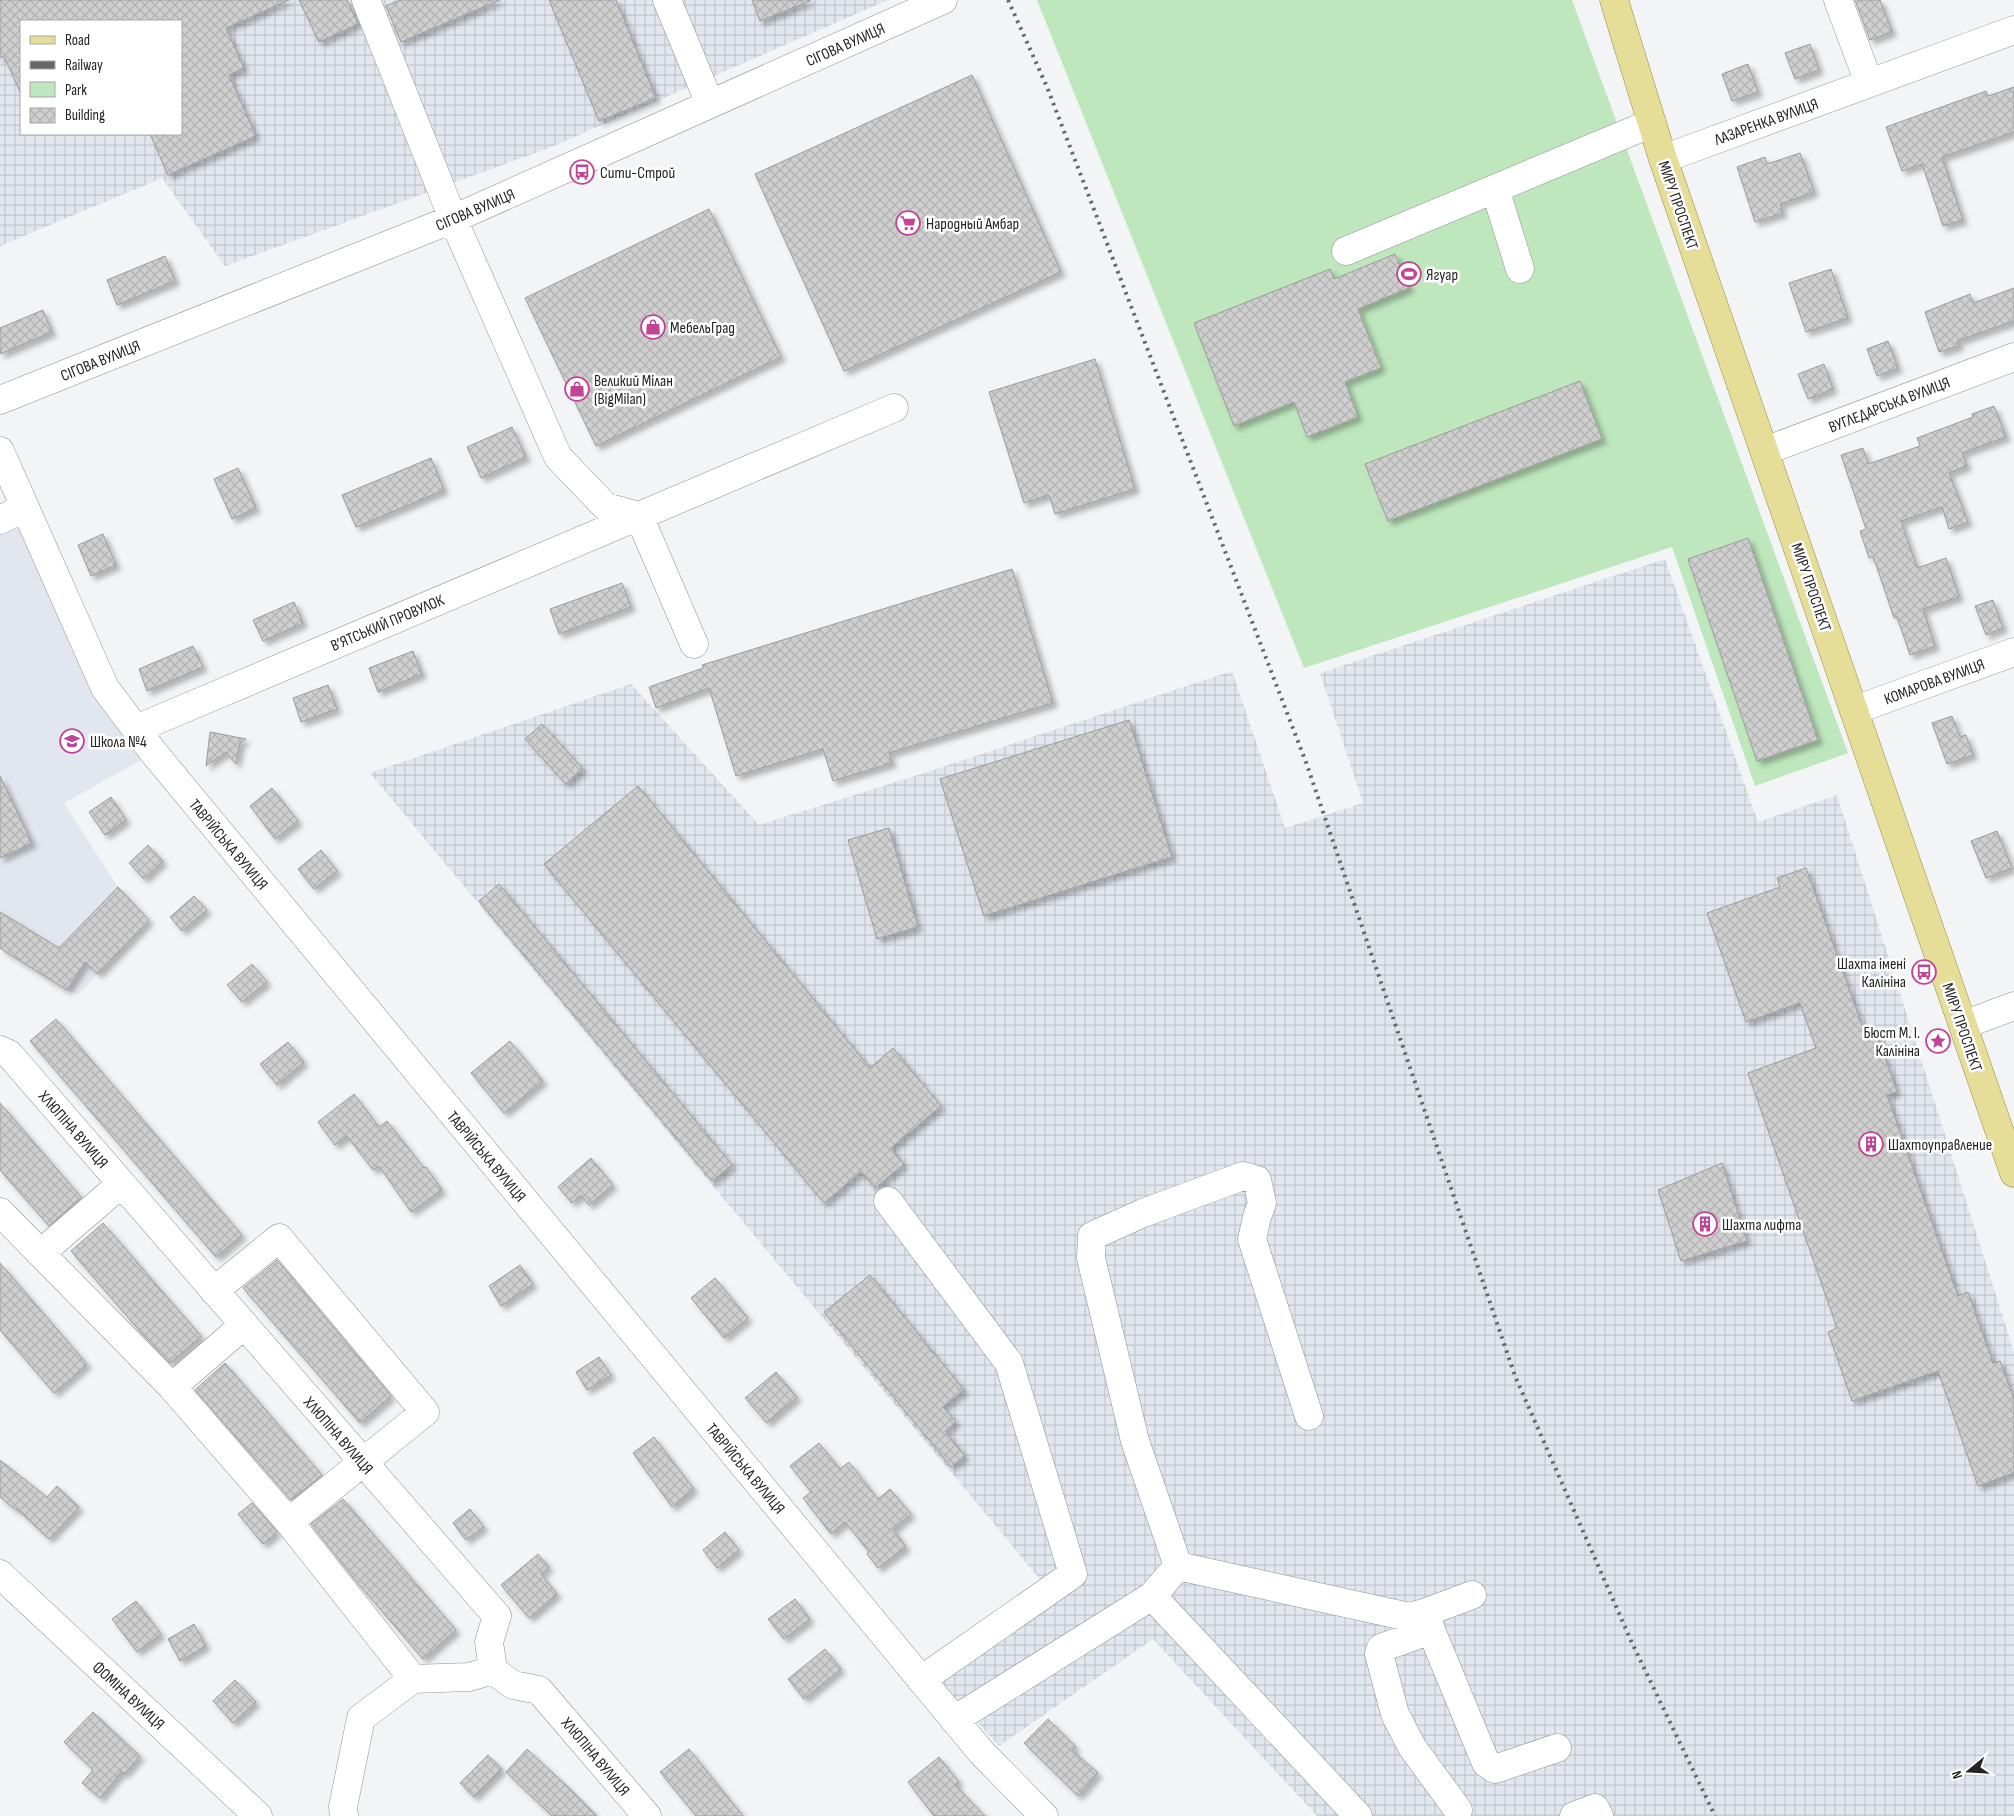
<svg xmlns="http://www.w3.org/2000/svg" width="2014" height="1816" viewBox="0 0 2014 1816" font-family="'Sofia Sans Condensed',sans-serif">
<style>
.industrial{fill:url(#industrial-grid);fill-rule:evenodd}
.built{fill:#e2e7ef}
.park{fill:#bee7bd}
.building{fill:url(#building-cross-hatch);stroke:#9d9b9b;filter:url(#shadow)}
.lines{fill:none;stroke-linecap:round;stroke-linejoin:round}
.minor-casing{stroke:#8f9091;stroke-width:29}
.major-casing{stroke:#968d43;stroke-width:29}
.minor{stroke:#fff;stroke-width:28}
.major{stroke:#e5dd98;stroke-width:28}
.rail{stroke:#676768;stroke-width:4;stroke-dasharray:2.5 5;stroke-linecap:butt}
.labels{text-anchor:middle;stroke-width:5;stroke-linejoin:round;paint-order:stroke}
.street-label{font-size:16px;fill:#242425;stroke:#fff}
.poi-label{font-size:16px;fill:#242425;stroke:#fff;text-anchor:start}
</style>
<defs>
<pattern id="industrial-grid" width="8" height="8" patternUnits="userSpaceOnUse" patternTransform="scale(1.25)"><rect width="8" height="8" fill="#e2e7ef"/><path d="M0 4h8M4 0v8" fill="none" stroke="#c2c6cd"/></pattern>
<pattern id="building-cross-hatch" width="8" height="8" patternUnits="userSpaceOnUse" patternTransform="scale(1.25)"><rect width="8" height="8" fill="#d0cfcf"/><path d="M0 0l8 8M0 8l8-8" fill="none" stroke="#b2b2b2"/></pattern>
<filter id="shadow"><feDropShadow dx="4.5" dy="4.5" stdDeviation="2.5" flood-color="#0004"/></filter>
</defs>
<rect width="100%" height="100%" fill="#f3f4f5"/>
<path class="industrial" d="M0,0H888L549,148L225,266L162,178L0,246ZM21,21H181V134H21Z
M1665,559L1758,822L1837,795L2014,1352V1816H1317L1153,1639L999,1746L940,1681L1058,1601L370,773L631,684L759,825L918,775L1232,671L1285,828L1363,803L1320,673Z"/>
<path class="built" d="M25,507L154,753L64,803L118,887L149,920L79,994L67,990L0,948V518Z"/>
<path class="park" d="M1037,0H1572L1848,753L1755,786L1672,547L1304,668Z"/>
<path class="building" d="M0,0H289L226,28L244,68L229,75L256,136L168,175L150,134H181V21H21V94L4,56L0,58Z
M299,0H347L358,24L319,42Z
M400,0H500L401,42L386,6Z
M549,0H616L656,98L599,121Z
M752,0H810V1L760,21Z
M1855,0H1880L1892,32L1870,40Z
M1810,44L1819,70L1795,79L1785,53Z
M1748,64L1758,92L1732,101L1722,74Z
M972,75L1061,272L844,371L755,174Z
M2014,87V132L1942,157L1963,220L1943,226L1922,164L1902,171L1886,127L1986,91L1988,96Z
M1800,153L1814,192L1780,204L1783,213L1755,222L1737,167L1765,157L1767,164Z
M709,209L781,357L596,446L525,298Z
M1395,254L1409,288L1358,309L1381,368L1345,382L1358,417L1307,437L1294,402L1234,426L1194,323L1330,269L1334,279Z
M165,256L175,281L117,305L107,280Z
M1831,269L1848,318L1806,332L1789,283Z
M2014,288V321L1957,341L1959,346L1939,352L1925,312L1970,294L1973,303Z
M43,310L52,332L0,354V328Z
M1888,341L1898,368L1877,376L1867,349Z
M1095,359L1135,489L1055,514L1049,495L1024,503L989,392Z
M1824,364L1833,389L1808,399L1798,374Z
M1580,381L1602,439L1388,521L1365,464Z
M1994,406L2006,437L1962,453L1967,466L1949,473L1968,522L1949,529L1942,507L1901,521L1917,568L1946,558L1959,597L1923,609L1935,646L1910,655L1897,617L1894,618L1873,556L1869,558L1860,531L1866,529L1841,455L1863,448L1868,464L1920,446L1917,438L1973,417L1972,414Z
M512,427L526,457L481,478L467,447Z
M431,458L444,490L356,527L342,495Z
M238,468L256,508L232,519L214,479Z
M103,534L116,565L91,576L78,545Z
M1748,538L1818,740L1757,761L1688,559Z
M1012,569L1053,703L889,753L892,763L833,781L823,749L736,776L709,688L656,708L649,687L703,668L702,665Z
M622,583L631,607L559,634L550,609Z
M1993,600L2003,628L1986,635L1975,606Z
M294,602L303,623L263,641L253,620Z
M193,646L203,667L147,691L139,669Z
M413,651L422,674L378,692L369,668Z
M328,685L337,709L301,722L293,698Z
M1952,716L1960,737L1966,735L1973,755L1947,764L1932,723Z
M1129,720L1172,857L984,916L940,779Z
M542,724L583,769L566,784L525,739Z
M210,732L246,739L240,743L236,764L226,752L206,766Z
M0,776L32,843L0,858Z
M638,786L870,1068L893,1048L941,1106L891,1148L904,1164L875,1188L861,1172L824,1203L544,864Z
M272,788L298,821L275,839L250,806Z
M111,797L126,820L105,835L89,812Z
M889,828L918,927L877,939L848,840Z
M1997,831L2012,868L1986,878L1971,841Z
M148,845L163,861L144,879L129,863Z
M321,850L337,871L314,889L298,869Z
M1806,868L1864,1031L1875,1028L1897,1092L1887,1095L1958,1296L1968,1292L1993,1363L2000,1361L2014,1399V1473L1978,1486L1938,1371L1852,1401L1828,1332L1837,1328L1748,1073L1816,1048L1800,1003L1746,1022L1707,913L1780,887L1777,878Z
M499,884L732,1165L712,1181L479,901Z
M118,887L149,920L98,974L85,962L67,990L0,948V912L59,948Z
M194,896L207,910L182,931L170,917Z
M252,964L267,982L242,1002L227,985Z
M56,1019L242,1235L216,1257L30,1041Z
M510,1041L543,1081L504,1113L471,1073Z
M288,1042L304,1062L277,1085L260,1064Z
M354,1094L379,1127L387,1121L424,1168L426,1167L442,1190L411,1212L379,1166L373,1170L347,1136L335,1145L318,1122Z
M0,1103L81,1197L49,1226L0,1170Z
M591,1158L613,1185L589,1205L581,1195L572,1203L558,1187Z
M1722,1163L1747,1241L1681,1261L1658,1190Z
M103,1223L201,1336L170,1363L143,1335L71,1251Z
M277,1260L391,1396L360,1423L243,1288Z
M0,1263L87,1364L54,1393L0,1330Z
M520,1265L533,1284L501,1306L489,1286Z
M870,1275L964,1390L943,1407L956,1422L945,1431L965,1456L951,1467L824,1312Z
M715,1278L748,1318L724,1338L691,1298Z
M599,1357L611,1375L587,1390L576,1372Z
M225,1363L322,1475L291,1500L195,1390Z
M776,1372L797,1397L767,1423L745,1398Z
M654,1437L694,1489L672,1507L633,1453Z
M819,1443L840,1469L849,1462L878,1499L890,1489L911,1514L893,1529L906,1547L878,1568L867,1554L869,1552L845,1522L831,1534L803,1498L811,1492L790,1466Z
M0,1460L47,1497L57,1486L79,1507L49,1539L17,1509L16,1510L0,1497Z
M343,1499L456,1630L423,1659L355,1580L311,1524Z
M252,1503L277,1532L263,1544L238,1514Z
M470,1509L484,1527L466,1540L453,1523Z
M725,1532L739,1550L717,1568L703,1550Z
M538,1554L549,1567L541,1574L557,1594L529,1618L501,1585Z
M795,1599L810,1619L784,1639L768,1619Z
M136,1601L161,1634L137,1652L112,1619Z
M194,1624L206,1646L180,1661L168,1639Z
M825,1649L841,1669L804,1699L788,1679Z
M235,1680L256,1702L233,1723L213,1701Z
M93,1712L140,1756L124,1774L122,1771L100,1798L82,1783L93,1770L64,1742Z
M1048,1719L1076,1747L1072,1750L1098,1773L1078,1796L1024,1743Z
M527,1749L568,1787L597,1816H552L506,1772Z
M689,1749L743,1816H696L660,1772Z
M488,1755L502,1769L474,1797L460,1783Z
M939,1757L959,1782L955,1785L985,1816H934L908,1782Z"/>
<g class="lines">
<g class="minor-casing">
<path id="minor" d="M366,0L453,219L558,457L606,507L639,516L694,644
M667,0L710,104
M1838,0L1869,83
M1663,159L2014,30
M1495,189L1520,269
M1346,251L1652,123
M0,400L453,219L943,0
M0,451L105,688L154,753L982,1753L1044,1816
M1765,451L2014,357
M0,520L25,507
M1855,710L2014,652
M136,729L894,408
M1963,1025L2014,1006
M0,1050L9,1054L497,1616L489,1642L493,1670L513,1685L539,1690L647,1816
M888,1201L1009,1363L1073,1574L921,1680
M0,1212L172,1387L289,1522L413,1679
M41,1253L121,1184
M214,1291L279,1238L425,1412L289,1522
M172,1387L244,1325
M1178,1566L1409,1617L1424,1613L1472,1595
M0,1574L258,1816
M1152,1596L1358,1816
M1424,1613L1486,1763L1495,1769L1557,1748
M1431,1630L1381,1648L1379,1654L1395,1714L1412,1747L1458,1810
M954,1720L1152,1596L1178,1566L1135,1441L1091,1258L1092,1236L1143,1213L1243,1176L1257,1180L1262,1203L1257,1217L1252,1239L1309,1416
M344,1816L343,1807L361,1718L413,1679L469,1677L493,1670
M1574,1816L1595,1808L1599,1816"/>
</g>
<g class="major-casing">
<path id="major" d="M1614,0L1663,159L2014,1173"/>
</g>
<use href="#minor" class="minor"/>
<use href="#major" class="major"/>
<path class="rail" d="M1008,0L1047,87L1307,765L1515,1376L1632,1643L1715,1816"/>
</g>
<defs>
<g id="bus-ring" transform="scale(1.25)"><circle r="9.5" fill="#fff" stroke="#c04596" stroke-width="1.5"/><path d="M-5-6H5V4H4V6H2V4H-2V6H-4V4H-5ZM-3.5-4V0h7V-4ZM-3.5 1.2v1.5H-2V1.2ZM2 1.2v1.5H3.5V1.2Z" fill="#c04596"/></g>
<g id="supermarket-ring" transform="scale(1.25)"><circle r="9.5" fill="#fff" stroke="#c04596" stroke-width="1.5"/><path d="M-6-5.5h2.5l.6 2H6L4.5 2H-2.5L-4.4-4H-6ZM-1.5 3.2a1.3 1.3 0 1 0 .1 0ZM3 3.2a1.3 1.3 0 1 0 .1 0Z" fill="#c04596"/></g>
<g id="stadium-ring" transform="scale(1.25)"><circle r="9.5" fill="#fff" stroke="#c04596" stroke-width="1.5"/><path d="M0-5a6.5 5 0 1 0 0 10a6.5 5 0 1 0 0-10ZM-3.5-1.8h7v3.6h-7Z" fill="#c04596"/></g>
<g id="shop-ring" transform="scale(1.25)"><circle r="9.5" fill="#fff" stroke="#c04596" stroke-width="1.5"/><path d="M-5-2.5h2.3a2.7 3.5 0 0 1 5.4 0H5L5.5 6h-11ZM-1.5-2.5h3a1.5 2.3 0 0 0-3 0Z" fill="#c04596"/></g>
<g id="school-ring" transform="scale(1.25)"><circle r="9.5" fill="#fff" stroke="#c04596" stroke-width="1.5"/><path d="M0-5L7-2L0 1L-7-2ZM-4 1L0 2.5L4 1V4Q0 6-4 4Z" fill="#c04596"/></g>
<g id="sight-ring" transform="scale(1.25)"><circle r="9.5" fill="#fff" stroke="#c04596" stroke-width="1.5"/><path d="M0-6L1.8-2.2L6-1.7L2.9 1.2L3.7 5.4L0 3.3L-3.7 5.4L-2.9 1.2L-6-1.7L-1.8-2.2Z" fill="#c04596"/></g>
<g id="building-ring" transform="scale(1.25)"><circle r="9.5" fill="#fff" stroke="#c04596" stroke-width="1.5"/><path d="M-4-6H4V6H1V3H-1V6H-4ZM-2.5-4.3h1.7v1.8h-1.7ZM.8-4.3h1.7v1.8H.8ZM-2.5-1h1.7V.8h-1.7ZM.8-1h1.7V.8H.8Z" fill="#c04596"/></g>
</defs>
<g fill-rule="evenodd">
<use href="#bus-ring" x="582" y="172"/>
<use href="#supermarket-ring" x="908" y="223"/>
<use href="#stadium-ring" x="1409" y="274"/>
<use href="#shop-ring" x="653" y="327"/>
<use href="#shop-ring" x="577" y="389"/>
<use href="#school-ring" x="72" y="741"/>
<use href="#bus-ring" x="1924" y="972"/>
<use href="#sight-ring" x="1938" y="1041"/>
<use href="#building-ring" x="1871" y="1144"/>
<use href="#building-ring" x="1705" y="1224"/>
</g>
<g class="labels">
<g class="street-label">
<text transform="translate(845 44) rotate(-24)" y="6">СІГОВА ВУЛИЦЯ</text>
<text transform="translate(1766 121) rotate(-20)" y="6">ЛАЗАРЕНКА ВУЛИЦЯ</text>
<text transform="translate(1679 205) rotate(71)" y="6">МИРУ ПРОСПЕКТ</text>
<text transform="translate(475 209) rotate(-23)" y="6">СІГОВА ВУЛИЦЯ</text>
<text transform="translate(100 360) rotate(-22)" y="6">СІГОВА ВУЛИЦЯ</text>
<text transform="translate(1889 404) rotate(-21)" y="6">ВУГЛЕДАРСЬКА ВУЛИЦЯ</text>
<text transform="translate(1812 587) rotate(71)" y="6">МИРУ ПРОСПЕКТ</text>
<text transform="translate(387 622) rotate(-23)" y="6">В’ЯТСЬКИЙ ПРОВУЛОК</text>
<text transform="translate(1934 681) rotate(-20)" y="6">КОМАРОВА ВУЛИЦЯ</text>
<text transform="translate(229 844) rotate(50)" y="6">ТАВРІЙСЬКА ВУЛИЦЯ</text>
<text transform="translate(1963 1027) rotate(71)" y="6">МИРУ ПРОСПЕКТ</text>
<text transform="translate(74 1129) rotate(49)" y="6">ХЛЮПІНА ВУЛИЦЯ</text>
<text transform="translate(487 1156) rotate(50)" y="6">ТАВРІЙСЬКА ВУЛИЦЯ</text>
<text transform="translate(339 1435) rotate(49)" y="6">ХЛЮПІНА ВУЛИЦЯ</text>
<text transform="translate(746 1468) rotate(50)" y="6">ТАВРІЙСЬКА ВУЛИЦЯ</text>
<text transform="translate(129 1695) rotate(43)" y="6">ФОМІНА ВУЛИЦЯ</text>
<text transform="translate(596 1756) rotate(50)" y="6">ХЛЮПІНА ВУЛИЦЯ</text>
</g>
<g class="poi-label">
<text x="600" y="178">Сити-Строй</text>
<text x="926" y="229">Народный Амбар</text>
<text x="1426" y="280">Ягуар</text>
<text x="670" y="333">МебельГрад</text>
<text x="594" y="386">Великий Мілан<tspan x="594" dy="18">(BigMilan)</tspan></text>
<text x="90" y="747">Школа №4</text>
<text x="1906" y="969" text-anchor="end">Шахта імені<tspan x="1906" dy="18">Калініна</tspan></text>
<text x="1920" y="1038" text-anchor="end">Бюст М. І.<tspan x="1920" dy="18">Калініна</tspan></text>
<text x="1888" y="1150">Шахтоуправление</text>
<text x="1722" y="1230">Шахта лифта</text>
</g>
</g>
<rect x="20" y="20" width="162" height="115" fill="#ffffff" stroke="#a7a7a8"/>
<rect x="30" y="36" width="25" height="8" fill="#e5dd98" stroke="#a7a7a8"/>
<text x="65" y="45" font-size="15" fill="#242425">Road</text>
<rect x="30" y="61" width="25" height="8" fill="#676768" stroke="#a7a7a8"/>
<text x="65" y="70" font-size="15" fill="#242425">Railway</text>
<rect x="30" y="82" width="25" height="15" fill="#bee7bd" stroke="#a7a7a8"/>
<text x="65" y="95" font-size="15" fill="#242425">Park</text>
<rect x="30" y="108" width="25" height="15" fill="url(#building-cross-hatch)" stroke="#a7a7a8"/>
<text x="65" y="120" font-size="15" fill="#242425">Building</text>
<g transform="translate(1969 1771) rotate(252)" stroke="#ffffff" stroke-width="4" paint-order="stroke">
<path d="M0-4L9 19L0 12L-9 19Z" fill="#242425"/>
<text y="-8" font-size="14" font-weight="bold" text-anchor="middle" fill="#242425">N</text>
</g>
</svg>
